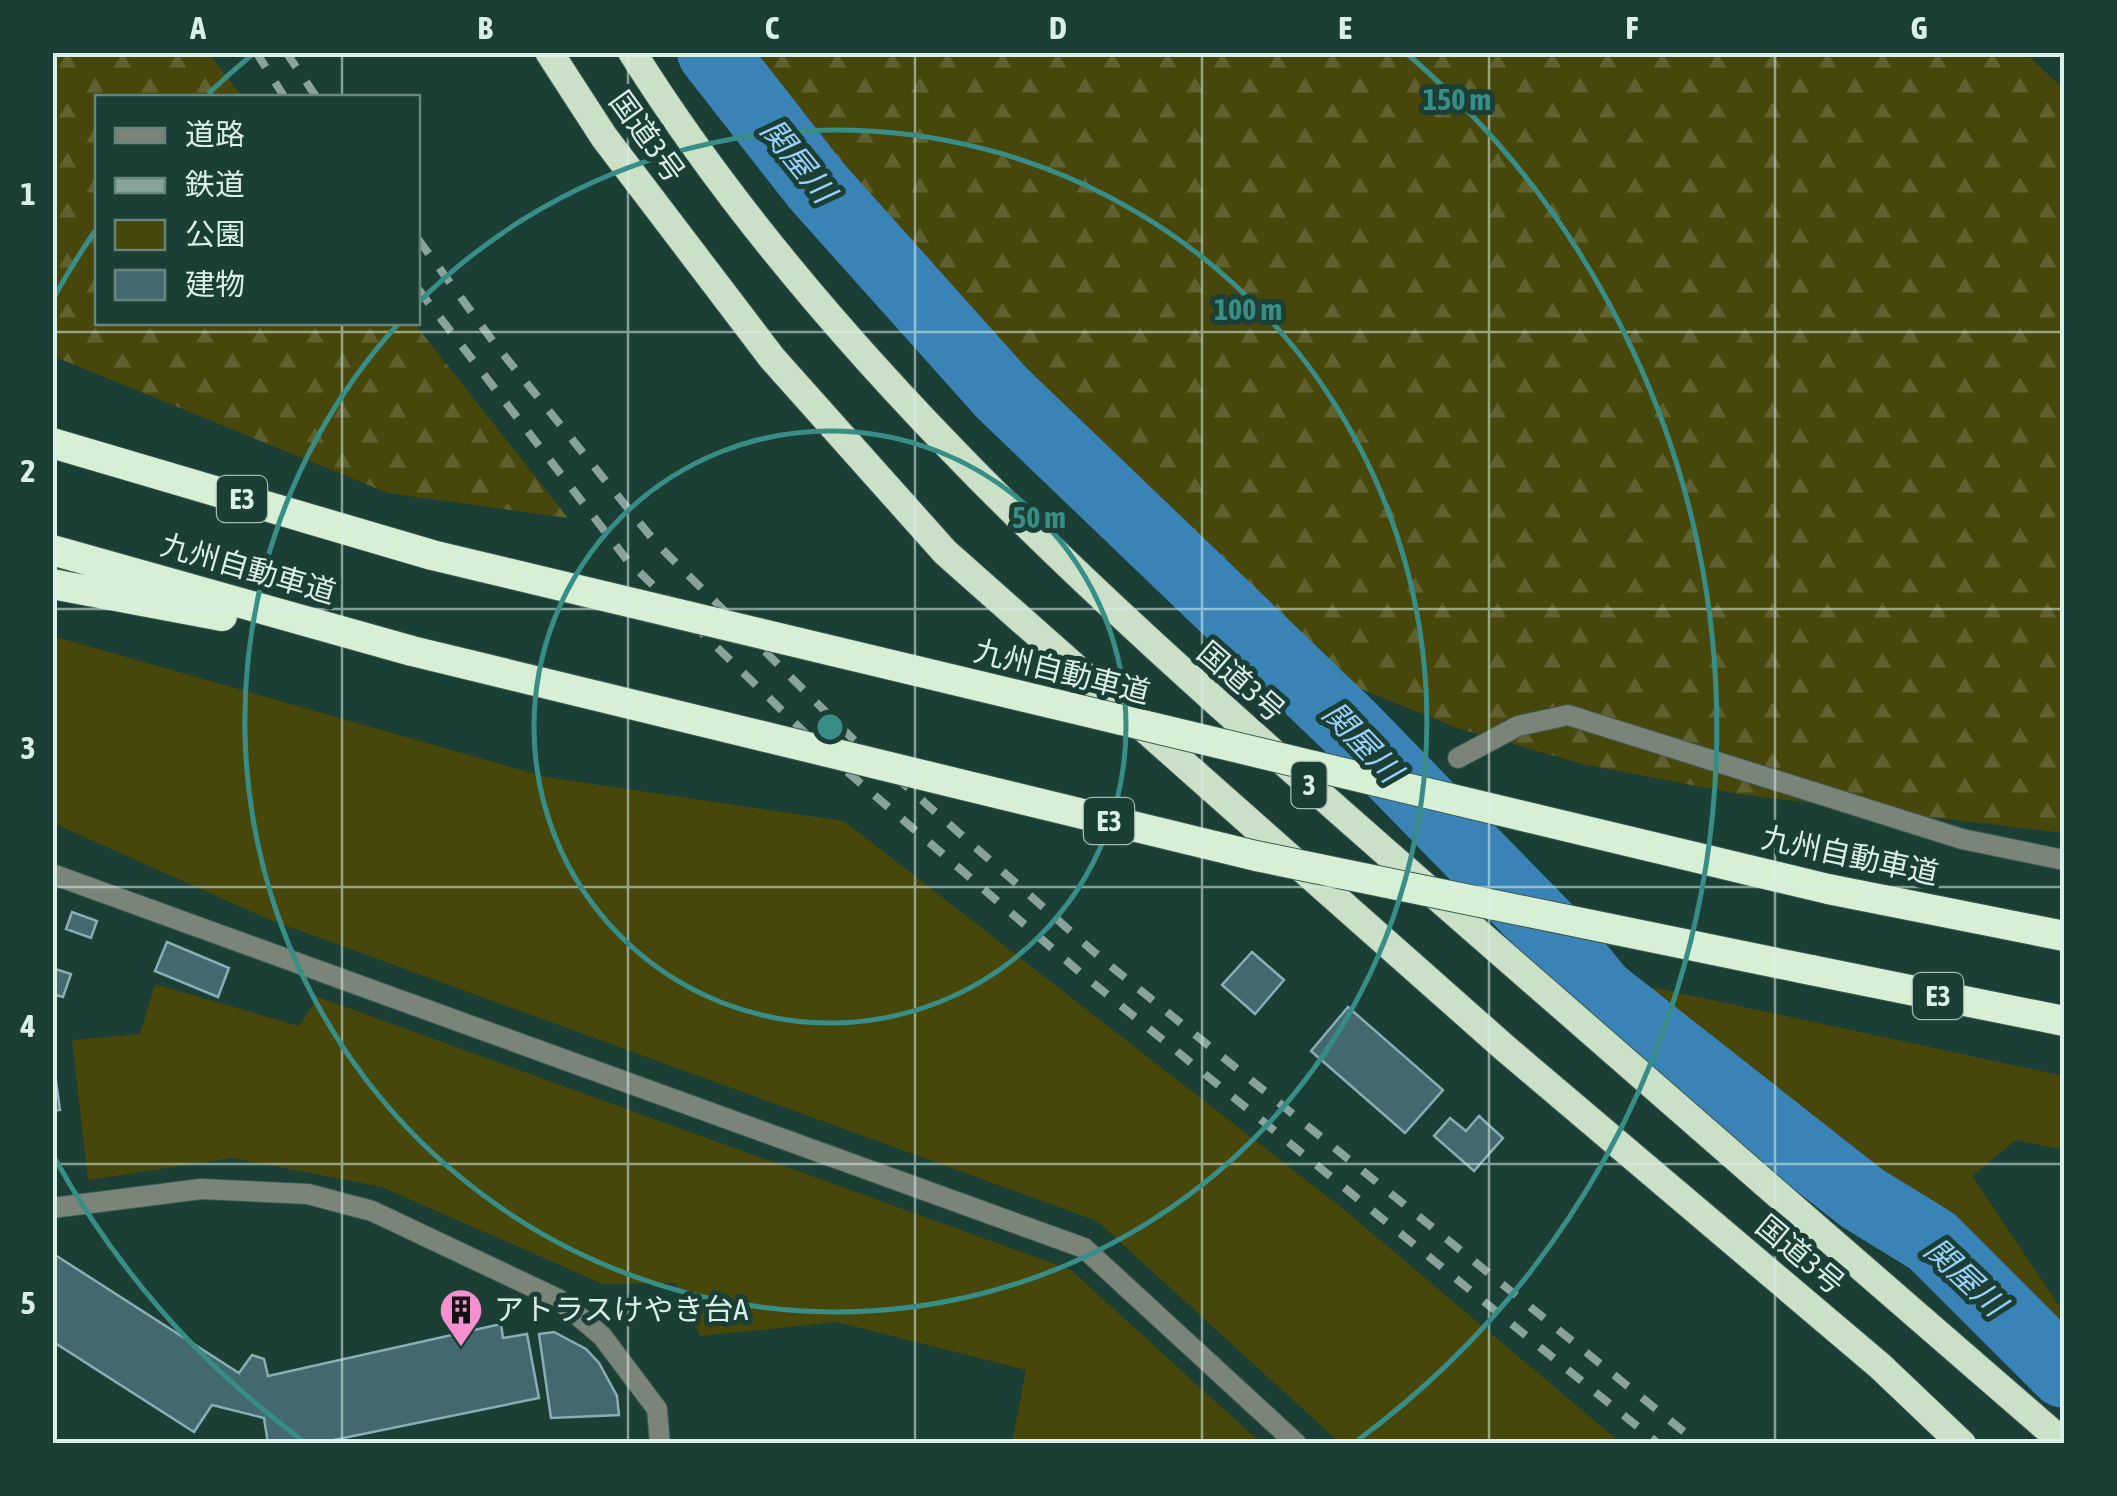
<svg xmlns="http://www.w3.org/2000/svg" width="2117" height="1496" viewBox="0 0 2117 1496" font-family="'Asap Condensed','Noto Sans JP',sans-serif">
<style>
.green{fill:#47460b}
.forest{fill:url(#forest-firs)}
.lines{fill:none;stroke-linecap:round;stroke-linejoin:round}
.river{stroke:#3983b6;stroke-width:70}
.building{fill:#43686e;stroke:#87afb5;stroke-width:2.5}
.service-casing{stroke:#3a5a52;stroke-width:22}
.minor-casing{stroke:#3a5a52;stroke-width:22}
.trunk-casing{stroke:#3a5a52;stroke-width:30}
.motorway-casing{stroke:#3a5a52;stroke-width:32}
.service{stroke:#7a8479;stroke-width:20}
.minor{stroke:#7a8479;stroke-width:20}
.trunk{stroke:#cae0c7;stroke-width:28}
.motorway{stroke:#d7efd4;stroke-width:30}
.rail{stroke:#89a39c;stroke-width:8;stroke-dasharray:18 18;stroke-linecap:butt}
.motorway-bridge-casing{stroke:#3a5a52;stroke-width:32;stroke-linecap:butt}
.motorway-bridge{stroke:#d7efd4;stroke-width:30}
.grid{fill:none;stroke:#dbefe9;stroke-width:2.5;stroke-opacity:0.55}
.ring{fill:none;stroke:#388e87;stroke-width:5}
.labels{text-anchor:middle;stroke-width:10;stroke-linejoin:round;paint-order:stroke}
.shield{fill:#1b3e35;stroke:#a1bab3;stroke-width:2.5}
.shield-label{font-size:28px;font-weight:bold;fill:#dbefe9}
.street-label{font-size:30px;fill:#dbefe9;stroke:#1b3e35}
.poi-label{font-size:30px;fill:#dbefe9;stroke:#1b3e35;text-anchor:start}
.water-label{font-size:32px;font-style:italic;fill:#9ad1fb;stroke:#1b3e35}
.centre{fill:#388e87;stroke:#1b3e35;stroke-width:5}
.ring-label{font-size:30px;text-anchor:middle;font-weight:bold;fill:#388e87;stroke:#1b3e35;stroke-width:10;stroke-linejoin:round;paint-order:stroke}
.neatline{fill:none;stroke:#dbefe9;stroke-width:4}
.grid-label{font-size:32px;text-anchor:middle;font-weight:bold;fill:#dbefe9}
</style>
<defs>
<pattern id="forest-firs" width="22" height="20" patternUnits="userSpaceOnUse" patternTransform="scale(2.5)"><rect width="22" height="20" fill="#47460b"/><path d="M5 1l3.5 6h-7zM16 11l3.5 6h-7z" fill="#61612f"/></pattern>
</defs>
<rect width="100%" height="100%" fill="#1b3e35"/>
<path class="green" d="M53,636L546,777L844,821L1342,1208L1621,1443H1340L1097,1221L268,919L53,823Z
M155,984L299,1026L318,997L1071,1270L1261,1443H1012L1026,1370L837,1322L700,1336L676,1283L603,1284L382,1187L232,1158L88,1180L72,1040L140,1034Z
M1652,987L2064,1076V1150L2016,1140L1972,1176L2064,1313V1342L1973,1236L1868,1177L1680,1027Z"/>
<path class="forest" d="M53,52L209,53L242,97L98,98V322L414,323L568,518L388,493L53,356Z
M737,53H2025L2064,89V833L1744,795L1582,764L1457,728L1322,673L1193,537L971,344Z"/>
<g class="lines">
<path class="river" d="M712,52L816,185L1002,393L1348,725L1555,937L1600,992L1862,1198L1932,1241L2064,1373"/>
</g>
<path class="building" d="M72,912L97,921L91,938L66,929Z
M167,942L229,968L218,997L155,971Z
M1252,952L1284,980L1255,1014L1222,985Z
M52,968L71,974L63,997L52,994Z
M1348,1007L1443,1090L1405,1133L1311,1051Z
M54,1067L60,1110L52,1111V1067Z
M1479,1116L1503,1138L1474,1171L1434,1136L1450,1118L1466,1131Z
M52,1253L239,1373L252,1355L264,1359L268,1376L501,1324L503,1338L527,1334L539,1398L314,1444H268L264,1418L212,1405L194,1432L52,1341Z
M554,1332L586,1349L599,1363L617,1396L619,1415L551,1418L539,1334Z"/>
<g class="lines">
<g class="service-casing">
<path id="service" d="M1458,758L1518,726L1568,715L1962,839L2064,860
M52,1208L201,1189L308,1194L372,1211L558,1299L602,1336L657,1409L660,1444"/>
</g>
<g class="minor-casing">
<path id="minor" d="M52,874L1084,1248L1297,1444"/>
</g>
<g class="trunk-casing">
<path id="trunk" d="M549,52L604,137L772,358L945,552L1506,1049L1880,1366L1962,1444
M632,52C823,357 1113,612 1381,848C1608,1048 1836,1245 2064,1443"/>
</g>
<g class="motorway-casing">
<path id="motorway" d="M52,443L432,555
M52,550L412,651
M52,584L222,616
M1828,889L2064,936
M1811,970L2064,1021"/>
</g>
<use href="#service" class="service"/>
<use href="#minor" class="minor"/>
<use href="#trunk" class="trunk"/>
<use href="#motorway" class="motorway"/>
<path class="rail" d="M256,52L285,98
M286,52L317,98
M418,239L495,344L656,543L856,742L1102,959L1699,1444
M418,289L627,560L829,756L1082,974L1659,1444"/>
<g class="motorway-bridge-casing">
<path id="motorway-bridge" d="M432,555L1828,889
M412,651L1256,856L1811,970"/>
</g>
<use href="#motorway-bridge" class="motorway-bridge"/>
</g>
<path class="grid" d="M342,52V98M628,52V1444M915,52V1444M1202,52V1444M1489,52V1444M1775,52V1444M342,322V1444M52,332H2064M52,609H2064M52,887H2064M52,1164H2064"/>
<g class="ring">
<circle cx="830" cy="727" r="296"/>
<path d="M419 302A591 591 0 1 1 398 324"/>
<path d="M302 1440A887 887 0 0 1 54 1157M54 297A887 887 0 0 1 95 231M208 94A887 887 0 0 1 254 53M1406 53A887 887 0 0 1 1358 1440"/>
</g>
<defs>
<g id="building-pin" transform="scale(2.25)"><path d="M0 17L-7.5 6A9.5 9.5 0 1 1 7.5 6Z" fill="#f690d0" stroke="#1b3e35"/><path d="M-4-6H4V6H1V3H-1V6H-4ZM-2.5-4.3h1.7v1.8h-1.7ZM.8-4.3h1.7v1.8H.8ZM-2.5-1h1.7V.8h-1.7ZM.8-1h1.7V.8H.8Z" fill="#111"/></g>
</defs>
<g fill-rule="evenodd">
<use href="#building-pin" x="461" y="1310"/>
</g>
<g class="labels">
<g class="shield">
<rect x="217" y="476" width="50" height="46" rx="8"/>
<rect x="1291.5" y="762" width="35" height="46" rx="8"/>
<rect x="1084" y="798" width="50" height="46" rx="8"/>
<rect x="1913" y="973" width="50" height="46" rx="8"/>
</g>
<g class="shield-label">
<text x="242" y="509">E3</text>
<text x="1309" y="795">3</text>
<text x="1109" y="831">E3</text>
<text x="1938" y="1006">E3</text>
</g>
<g class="street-label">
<text transform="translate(647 137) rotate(54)" y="10">国道3号</text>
<text transform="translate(248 569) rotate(16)" y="10">九州自動車道</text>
<text transform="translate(1062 672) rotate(14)" y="10">九州自動車道</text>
<text transform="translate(1241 682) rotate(41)" y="10">国道3号</text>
<text transform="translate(1850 856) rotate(12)" y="10">九州自動車道</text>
<text transform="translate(1800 1255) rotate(40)" y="10">国道3号</text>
</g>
<g class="poi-label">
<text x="494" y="1320">アトラスけやき台A</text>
</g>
<g class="water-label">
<text transform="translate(798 161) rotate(51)" y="11">関屋川</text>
<text transform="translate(1362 742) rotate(46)" y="11">関屋川</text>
<text transform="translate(1965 1277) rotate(43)" y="11">関屋川</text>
</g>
</g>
<circle cx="830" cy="727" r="15" class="centre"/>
<g class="ring-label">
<text x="1457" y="110">150 m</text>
<text x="1248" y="320">100 m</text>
<text x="1039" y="528">50 m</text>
</g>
<rect width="2117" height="1496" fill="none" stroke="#1b3e35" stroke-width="110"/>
<rect x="95" y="95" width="325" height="230" fill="#1b3e35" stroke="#68857d" stroke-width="2.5"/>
<rect x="115" y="128" width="50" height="15" fill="#7a8479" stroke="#68857d" stroke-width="2.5"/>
<text x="185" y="145" font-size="30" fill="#dbefe9">道路</text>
<rect x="115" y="178" width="50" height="15" fill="#89a39c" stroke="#68857d" stroke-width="2.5"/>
<text x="185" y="195" font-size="30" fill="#dbefe9">鉄道</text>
<rect x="115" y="220" width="50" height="30" fill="#47460b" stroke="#68857d" stroke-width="2.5"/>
<text x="185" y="245" font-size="30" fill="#dbefe9">公園</text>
<rect x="115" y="270" width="50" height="30" fill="#43686e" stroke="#68857d" stroke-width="2.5"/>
<text x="185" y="295" font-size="30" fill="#dbefe9">建物</text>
<rect x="55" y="55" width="2007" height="1386" class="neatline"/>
<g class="grid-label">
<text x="198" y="39">A</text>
<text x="485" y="39">B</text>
<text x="772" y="39">C</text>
<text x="1058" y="39">D</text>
<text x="1345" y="39">E</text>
<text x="1632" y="39">F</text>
<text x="1919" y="39">G</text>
<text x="28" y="205">1</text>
<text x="28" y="482">2</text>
<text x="28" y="759">3</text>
<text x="28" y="1037">4</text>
<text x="28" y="1314">5</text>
</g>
</svg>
